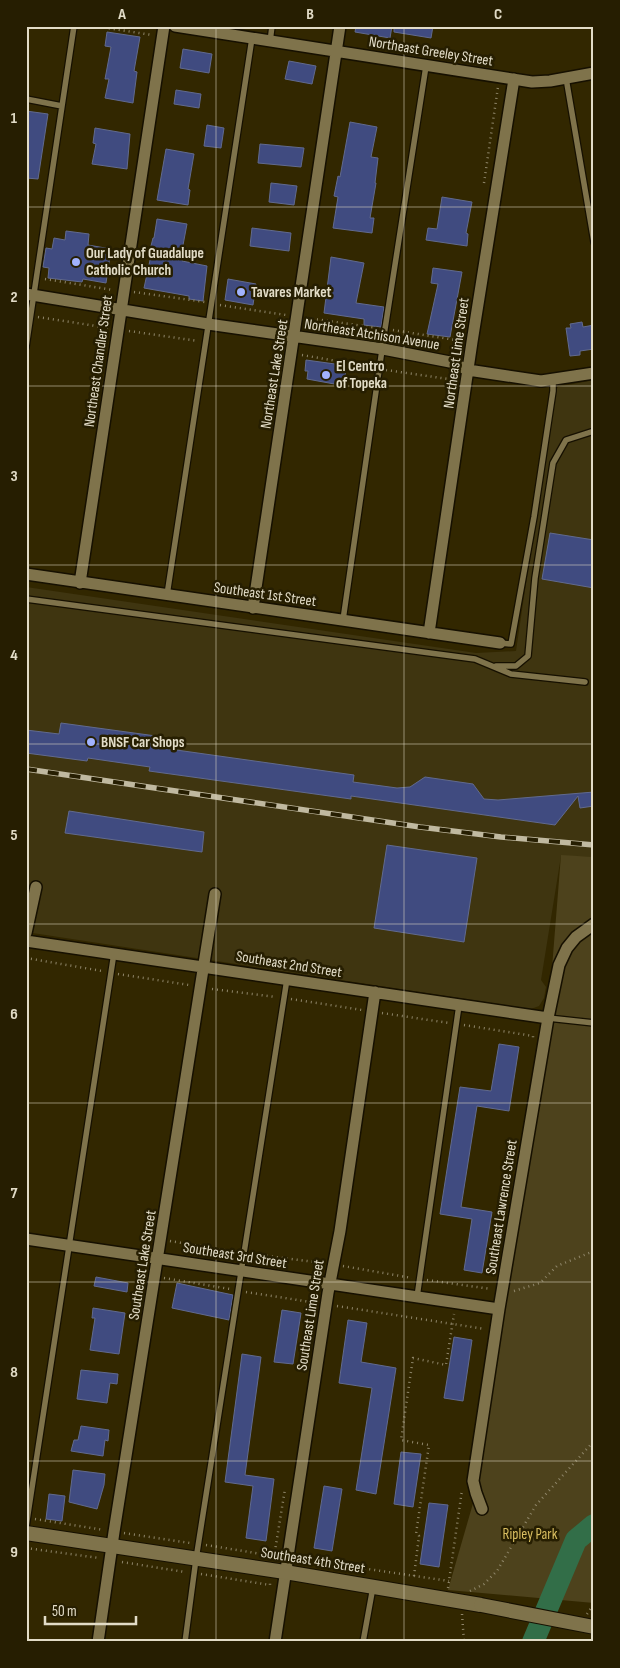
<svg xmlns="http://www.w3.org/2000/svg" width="620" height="1668" viewBox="0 0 620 1668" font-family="'Sofia Sans Condensed',sans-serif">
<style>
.built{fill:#3f3510}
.green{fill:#4d421c}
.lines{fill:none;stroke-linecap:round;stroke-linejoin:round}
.river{stroke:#326e48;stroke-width:22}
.building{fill:#404b80;stroke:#616a8e}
.service-casing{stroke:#161000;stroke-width:8}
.minor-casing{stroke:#161000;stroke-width:14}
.tertiary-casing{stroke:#161000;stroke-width:16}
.path{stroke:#8f8669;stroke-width:2.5;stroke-dasharray:1 4;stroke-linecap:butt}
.service{stroke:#7f734b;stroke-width:5.5}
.minor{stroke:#7f734b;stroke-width:11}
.tertiary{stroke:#7f734b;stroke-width:14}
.rail-casing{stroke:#c0b9a0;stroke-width:5.5}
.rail{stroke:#261e01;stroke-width:4;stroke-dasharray:11;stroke-linecap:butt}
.tertiary-bridge-casing{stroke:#161000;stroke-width:16;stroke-linecap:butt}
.tertiary-bridge{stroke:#7f734b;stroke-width:14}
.grid{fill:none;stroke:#e2dcc7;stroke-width:1;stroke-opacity:0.55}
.poi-dot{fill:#a1b2fd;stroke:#261e01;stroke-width:2}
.labels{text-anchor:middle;stroke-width:5;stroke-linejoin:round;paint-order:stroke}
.street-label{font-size:15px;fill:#e2dcc7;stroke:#261e01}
.poi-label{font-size:15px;font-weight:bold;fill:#e2dcc7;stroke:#261e01;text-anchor:start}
.park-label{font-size:15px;fill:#d9be60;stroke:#261e01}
.neatline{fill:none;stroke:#e2dcc7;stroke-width:2}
.grid-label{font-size:16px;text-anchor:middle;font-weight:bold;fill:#e2dcc7}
</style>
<rect width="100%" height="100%" fill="#322700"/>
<path class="built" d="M594,380V857L561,856L541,980L546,987L544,998L539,1006L531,1009L26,932V587L476,653L516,651L554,394L558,387Z"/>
<path class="green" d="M561,855L594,857V1603L448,1590L476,1493L548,1018Z"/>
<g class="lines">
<path class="river" d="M533,1642L576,1540L594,1525"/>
</g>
<path class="building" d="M356,26H392L390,38L355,32Z
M394,26H433L431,38L394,32Z
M107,32L140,37L134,71L137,72L133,103L105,98L109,79H105L111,47L105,46Z
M183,49L212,54L209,73L180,68Z
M289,61L316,66L312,84L285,79Z
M176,90L201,94L199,108L174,104Z
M26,111L48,114L38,179L26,178Z
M350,122L377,127L371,157L378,158L375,183H376L370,218H374L372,233L333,228L338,197L334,196L338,176L340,177Z
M207,125L224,128L221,148L204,146Z
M95,128L130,134L127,169L92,164L96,144L93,143Z
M260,144L304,148L301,167L258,163Z
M166,149L194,154L188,189L190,190L188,205L157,200Z
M271,183L297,186L294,205L269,202Z
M442,197L472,202L466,233L468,234L467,246L426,240L428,228L437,229Z
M157,219L187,224L183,245L185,246L182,261L207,266L203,301L189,299V296L144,288L152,251L150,250L153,238H154Z
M252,228L291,233L289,251L250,246Z
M66,231L89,234L88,245L111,249L106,283L83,279L82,282L48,278L49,268L43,267L46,248L52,249L54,238L65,240Z
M331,257L364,263L356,303L384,307L381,327L364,325V319L324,313Z
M433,268L462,272L450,337L427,334L438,284L431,283Z
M228,279L256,284L253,305L225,300Z
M582,322L583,327L594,325V349L580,351V355L570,356L566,328H571L570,324Z
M306,360L335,364V367L346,369L344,384L340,383V385L307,379L308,371H305Z
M550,533L594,540V588L542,579Z
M61,723L156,736L155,747L354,775L353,782L397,788L410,787L425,777L473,784L484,799L498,800L594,792V806L580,808L578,796L555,825L351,796V799L149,771L150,767L88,758L87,761L26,753V730L59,734Z
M69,811L204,832L202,852L65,833Z
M387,845L477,858L464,942L374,928Z
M499,1044L519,1047L509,1111L477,1106L461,1207L492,1212L482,1273L464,1270L472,1219L440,1214L460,1087L491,1091Z
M96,1277L128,1283L127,1292L94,1286Z
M177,1283L233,1295L229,1320L172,1308Z
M93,1308L125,1313L119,1354L90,1350L95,1318H92Z
M282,1310L301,1313L293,1364L274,1362Z
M348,1320L367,1323L361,1362L396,1368L376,1494L356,1490L372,1388L339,1383Z
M454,1337L472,1340L463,1401L444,1398Z
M242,1354L261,1357L245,1475L274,1479L266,1541L246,1538L253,1486L225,1482Z
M81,1370L118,1374L117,1384L110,1383L107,1403L77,1399Z
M81,1426L109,1430L108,1441L105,1440L103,1456L71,1451L74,1440H78Z
M401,1452L421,1454L413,1507L394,1504Z
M73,1470L105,1474L104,1485L97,1509L69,1502Z
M324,1486L342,1489L332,1551L314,1548Z
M49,1494L65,1496L62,1521L46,1519Z
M429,1503L448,1505L439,1567L420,1564Z"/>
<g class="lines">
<g class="service-casing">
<path id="service" d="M270,42L272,26
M566,78L594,242
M26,99L62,106
M26,347L74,26
M167,595L252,38
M26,599L475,659L511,674L585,682
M343,620L385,329L426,66
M500,643L511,644L534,517L553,391V380
M496,666H516L528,656L535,578L553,463L566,440L594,431
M548,1018L594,1023
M417,1297L459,1005
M26,1527L114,953
M185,1642L196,1559L287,979
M363,1642L373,1587"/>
</g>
<g class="minor-casing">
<path id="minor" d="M175,26L532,82L550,81L594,73
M26,294L208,324L383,349L450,362L468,370L541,381L594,373
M26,574L500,643
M80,583L164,26
M253,608L340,26
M429,633L472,342L514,79
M26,933L36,887
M26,941L548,1018
M26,1239L499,1309
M482,1509L476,1493L473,1481L499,1309L548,1018L559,965L567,948L576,937L594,924
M98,1642L114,1532L215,894
M275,1642L328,1293L340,1231L375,992"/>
</g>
<g class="tertiary-casing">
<path id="tertiary" d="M26,1533L285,1572L481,1605"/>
</g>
<path class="path" d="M94,26L152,35
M484,183L498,87
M45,279L113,290
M134,292L205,302
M220,305L286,315
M38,317L109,328
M307,318L378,328
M393,330L462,341
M129,331L198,341
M275,345L274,352L279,353
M452,351L454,340
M302,355L371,367
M386,370L455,380
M26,958L102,971
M118,974L189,985
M212,989L276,997
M291,999L362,1010
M382,1013L449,1023
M464,1025L533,1036V1038
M170,1241L236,1252
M252,1254L323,1263
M343,1266L412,1278
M164,1278L230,1289
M427,1280L491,1289
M514,1291L540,1283L557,1266L594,1251
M246,1292L317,1303
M337,1306L485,1329
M35,1519L104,1530
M124,1533L190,1543
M206,1545L274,1556
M26,1548L99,1558
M274,1557L285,1489
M300,1559L449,1581
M122,1562L185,1572
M201,1574L270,1585V1583
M414,1576L419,1536L416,1534L429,1445L401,1440L413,1358L446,1365L454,1314
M448,1588L462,1490
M470,1591L484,1584L497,1571L536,1505L594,1441
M462,1614L464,1642
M587,1614L594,1604"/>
<use href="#service" class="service"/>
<use href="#minor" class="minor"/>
<use href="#tertiary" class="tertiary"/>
<g class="rail-casing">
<path id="rail" d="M26,769L420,827L501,837L594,845"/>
</g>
<use href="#rail" class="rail"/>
<g class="tertiary-bridge-casing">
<path id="tertiary-bridge" d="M481,1605L594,1627"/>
</g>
<use href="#tertiary-bridge" class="tertiary-bridge"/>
</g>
<path class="grid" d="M216,26V1642M404,26V1642M26,207H594M26,386H594M26,565H594M26,744H594M26,924H594M26,1103H594M26,1282H594M26,1461H594"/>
<g class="poi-dot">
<circle cx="76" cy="262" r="5"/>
<circle cx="241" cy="292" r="5"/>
<circle cx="326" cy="375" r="5"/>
<circle cx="91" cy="742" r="5"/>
</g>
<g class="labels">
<g class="street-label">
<text transform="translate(431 51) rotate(9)" y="5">Northeast Greeley Street</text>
<text transform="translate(372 334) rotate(9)" y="5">Northeast Atchison Avenue</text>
<text transform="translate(456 353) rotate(-82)" y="5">Northeast Lime Street</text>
<text transform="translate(98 361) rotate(-82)" y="5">Northeast Chandler Street</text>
<text transform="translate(274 374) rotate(-81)" y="5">Northeast Lake Street</text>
<text transform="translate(265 594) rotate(8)" y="5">Southeast 1st Street</text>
<text transform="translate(289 964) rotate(9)" y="5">Southeast 2nd Street</text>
<text transform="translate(501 1207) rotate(-81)" y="5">Southeast Lawrence Street</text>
<text transform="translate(235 1255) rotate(9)" y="5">Southeast 3rd Street</text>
<text transform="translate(142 1265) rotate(-81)" y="5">Southeast Lake Street</text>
<text transform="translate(310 1315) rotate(-81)" y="5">Southeast Lime Street</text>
<text transform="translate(313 1560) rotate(9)" y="5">Southeast 4th Street</text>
</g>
<g class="poi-label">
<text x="86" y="258">Our Lady of Guadalupe<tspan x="86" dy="17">Catholic Church</tspan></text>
<text x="251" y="297">Tavares Market</text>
<text x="336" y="371">El Centro<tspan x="336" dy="17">of Topeka</tspan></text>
<text x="101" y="747">BNSF Car Shops</text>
</g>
<g class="park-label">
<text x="530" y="1539">Ripley Park</text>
</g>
</g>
<rect width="620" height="1668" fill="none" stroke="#261e01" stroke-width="55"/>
<path d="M45 1616v8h91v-8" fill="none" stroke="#e2dcc7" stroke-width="2.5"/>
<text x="52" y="1616" font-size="15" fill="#e2dcc7" stroke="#261e01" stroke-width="4" paint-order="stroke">50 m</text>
<rect x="28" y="28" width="564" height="1612" class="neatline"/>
<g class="grid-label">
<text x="122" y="19">A</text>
<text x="310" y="19">B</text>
<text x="498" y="19">C</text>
<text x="14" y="123">1</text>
<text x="14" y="302">2</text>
<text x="14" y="481">3</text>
<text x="14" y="660">4</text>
<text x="14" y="840">5</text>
<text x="14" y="1019">6</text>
<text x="14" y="1198">7</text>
<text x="14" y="1377">8</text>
<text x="14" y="1557">9</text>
</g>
</svg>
